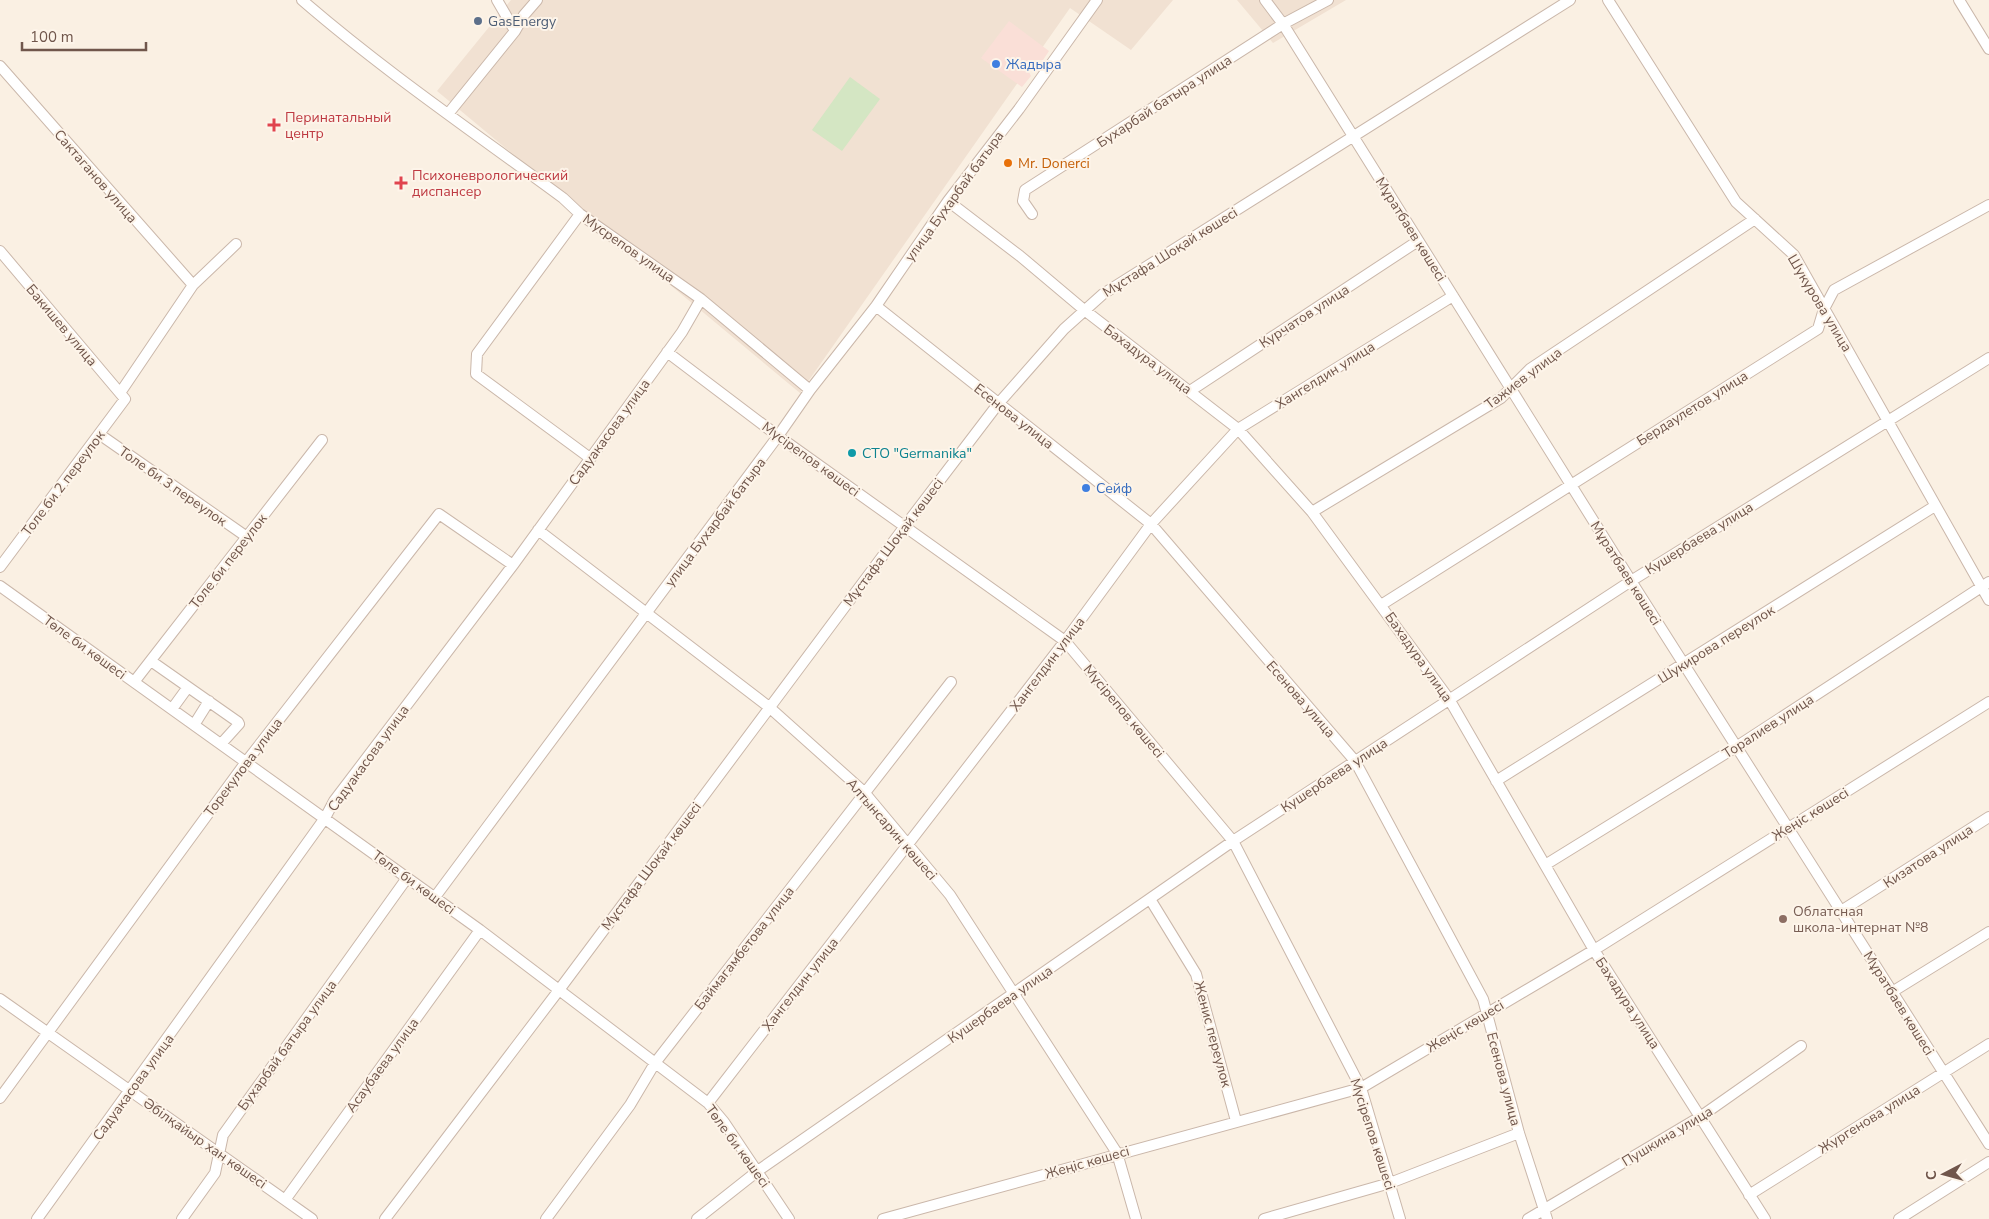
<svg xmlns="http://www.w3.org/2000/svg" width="1989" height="1219" viewBox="0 0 1989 1219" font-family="'Nunito Sans',sans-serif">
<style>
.residential{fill:#f1e1d2}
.commercial{fill:#fadfd7}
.green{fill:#d4e6c3}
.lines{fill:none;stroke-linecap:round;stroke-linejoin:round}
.minor-casing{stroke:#cab7aa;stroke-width:12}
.minor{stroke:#fff;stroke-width:10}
.service-dot{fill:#5c6f8a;stroke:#fdf4e9;stroke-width:2}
.shop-dot{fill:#3f7fe0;stroke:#fdf4e9;stroke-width:2}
.health-dot{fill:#e0444e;stroke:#fdf4e9;stroke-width:2}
.food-dot{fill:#e8710a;stroke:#fdf4e9;stroke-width:2}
.culture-dot{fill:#0f9aa8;stroke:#fdf4e9;stroke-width:2}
.education-dot{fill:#8d6e63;stroke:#fdf4e9;stroke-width:2}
.labels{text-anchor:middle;stroke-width:4;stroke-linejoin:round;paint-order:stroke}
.service-label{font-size:14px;fill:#4e5e75;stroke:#fdf4e9;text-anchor:start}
.shop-label{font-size:14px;fill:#366cbe;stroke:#fdf4e9;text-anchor:start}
.street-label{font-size:14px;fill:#70564b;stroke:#fdf4e9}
.health-label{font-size:14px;fill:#be3a42;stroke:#fdf4e9;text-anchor:start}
.food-label{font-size:14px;fill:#c56008;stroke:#fdf4e9;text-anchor:start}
.culture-label{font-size:14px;fill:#0d838f;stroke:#fdf4e9;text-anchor:start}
.education-label{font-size:14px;fill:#785e54;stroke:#fdf4e9;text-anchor:start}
</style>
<rect width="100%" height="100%" fill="#faf0e3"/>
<path class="residential" d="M511,0H1173L1131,50L1070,8L800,393L437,91Z
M1237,0H1346L1273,43Z"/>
<path class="commercial" d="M1009,21L1049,51L1043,60H1038L1029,72L1031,76L1022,87L981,58Z"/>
<path class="green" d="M850,77L880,99L842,151L812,130Z"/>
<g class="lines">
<g class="minor-casing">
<path id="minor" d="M302,0C384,71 475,133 563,198L580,214L701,299L810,390
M497,0L515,31
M1265,0L1283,24L1631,581L1989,1144
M1608,0L1736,202L1794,255L1989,600
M1959,0L1989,49
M0,66L193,285
M448,114L515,31L524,15L537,0
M948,201L1020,256L1083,309L1238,429L1312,512L1449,699L1594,950L1765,1219
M580,214L477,354L476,374L590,458
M1032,214L1023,201L1025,190L1283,24L1328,0
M0,251L125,399L0,567
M876,306L1151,524L1355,761L1483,999L1519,1133L1547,1219
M667,352L778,436L1065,641L1233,841L1361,1088L1400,1219
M1190,391L1418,241
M120,393L193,285L236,244
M99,434L247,537
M1312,512L1501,398L1530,369L1755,219
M538,530L769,707L864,792L950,895L1117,1153L1136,1219
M0,586L480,930L708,1103L724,1122L789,1219
M1381,605L1818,329L1824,309L1834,290L1989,205
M151,661L238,722L239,724L221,744
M134,682L322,440
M172,709L188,687
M194,725L209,701
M1496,781L1935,506
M1545,865L1736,747L1989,582
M435,897L778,436L810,390L876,306L948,201L1019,109L1097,0
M1150,899L1196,974L1236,1121
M1841,911L1989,817
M1892,992L1989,932
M0,999L312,1219
M0,1098L246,762L439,514L513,565
M708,1103L1065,641L1151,524L1238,429L1453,296
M1749,1195L1989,1044
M285,1200L480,930
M37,1219L325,818L334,801L513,565L682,332L701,299
M182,1219L215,1173L223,1135L407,878
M385,1219L559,990L905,526L998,404L1064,329L1103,294L1570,0
M546,1219L630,1105L655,1063L951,682
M697,1219L759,1170L1233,841L1631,581L1989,358
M883,1219L1361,1088L1594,950L1989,702
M1264,1219L1390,1183L1519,1133
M1528,1219L1700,1117L1801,1046
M1899,1219L1989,1162"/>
</g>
<use href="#minor" class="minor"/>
</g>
<circle class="service-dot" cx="478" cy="21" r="5"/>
<g class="shop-dot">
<circle cx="996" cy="64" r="5"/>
<circle cx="1086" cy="488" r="5"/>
</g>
<g class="health-dot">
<path d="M271.5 117.5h5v5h5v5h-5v5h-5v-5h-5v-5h5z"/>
<path d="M398.5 175.5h5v5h5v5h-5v5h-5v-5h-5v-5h5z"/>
</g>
<circle class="food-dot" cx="1008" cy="163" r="5"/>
<circle class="culture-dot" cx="852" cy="453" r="5"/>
<circle class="education-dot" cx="1783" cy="919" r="5"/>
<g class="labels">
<g class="service-label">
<text x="488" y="26">GasEnergy</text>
</g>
<g class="shop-label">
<text x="1006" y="69">Жадыра</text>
<text x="1096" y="493">Сейф</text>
</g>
<g class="street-label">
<text transform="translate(1164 101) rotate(-33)" y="5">Бухарбай батыра улица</text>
<text transform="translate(96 176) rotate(49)" y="5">Сактаганов улица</text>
<text transform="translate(954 196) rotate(-54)" y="5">улица Бухарбай батыра</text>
<text transform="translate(1411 229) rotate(58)" y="5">Мұратбаев көшесі</text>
<text transform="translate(629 248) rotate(35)" y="5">Мусрепов улица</text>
<text transform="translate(1170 252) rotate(-32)" y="5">Мұстафа Шоқай көшесі</text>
<text transform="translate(1820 303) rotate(59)" y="5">Шукурова улица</text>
<text transform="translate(1304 316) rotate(-33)" y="5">Курчатов улица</text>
<text transform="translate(62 325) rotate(50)" y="5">Бакишев улица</text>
<text transform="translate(1148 359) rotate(37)" y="5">Бахадура улица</text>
<text transform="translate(1325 375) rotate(-32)" y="5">Хангелдин улица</text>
<text transform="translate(1523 378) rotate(-37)" y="5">Тажиев улица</text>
<text transform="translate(1692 408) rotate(-32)" y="5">Бердаулетов улица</text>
<text transform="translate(1014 416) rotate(38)" y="5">Есенова улица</text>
<text transform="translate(609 432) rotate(-54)" y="5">Садуакасова улица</text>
<text transform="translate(811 459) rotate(36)" y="5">Мүсірепов көшесі</text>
<text transform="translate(63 483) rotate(-53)" y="5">Толе би 2 переулок</text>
<text transform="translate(173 486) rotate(35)" y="5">Толе би 3 переулок</text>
<text transform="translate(715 522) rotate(-53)" y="5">улица Бухарбай батыра</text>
<text transform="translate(1699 538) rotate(-32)" y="5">Кушербаева улица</text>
<text transform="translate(893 542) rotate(-53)" y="5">Мұстафа Шоқай көшесі</text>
<text transform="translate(228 561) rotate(-52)" y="5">Толе би переулок</text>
<text transform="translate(1626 573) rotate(58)" y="5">Мұратбаев көшесі</text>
<text transform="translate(1716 644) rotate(-32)" y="5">Шукирова переулок</text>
<text transform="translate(85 647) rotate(36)" y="5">Төле би көшесі</text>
<text transform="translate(1419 657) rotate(55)" y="5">Бахадура улица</text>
<text transform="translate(1047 664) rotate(-53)" y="5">Хангелдин улица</text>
<text transform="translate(1301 699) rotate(49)" y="5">Есенова улица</text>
<text transform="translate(1124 711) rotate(50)" y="5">Мүсірепов көшесі</text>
<text transform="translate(1768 726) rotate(-33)" y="5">Торалиев улица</text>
<text transform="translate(368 758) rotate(-54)" y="5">Садуакасова улица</text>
<text transform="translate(243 767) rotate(-53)" y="5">Торекулова улица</text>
<text transform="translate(1334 775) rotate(-33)" y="5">Кушербаева улица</text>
<text transform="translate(1810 814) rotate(-32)" y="5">Жеңіс көшесі</text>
<text transform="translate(892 829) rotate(49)" y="5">Алтынсарин көшесі</text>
<text transform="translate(1928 856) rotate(-33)" y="5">Кизатова улица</text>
<text transform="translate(651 866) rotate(-53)" y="5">Мұстафа Шоқай көшесі</text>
<text transform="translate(414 882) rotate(36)" y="5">Төле би көшесі</text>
<text transform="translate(744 948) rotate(-52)" y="5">Баймагамбетова улица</text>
<text transform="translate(800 984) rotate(-52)" y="5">Хангелдин улица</text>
<text transform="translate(1628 1003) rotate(57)" y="5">Бахадура улица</text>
<text transform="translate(1899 1003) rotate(58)" y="5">Мұратбаев көшесі</text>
<text transform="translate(1000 1004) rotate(-35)" y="5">Кушербаева улица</text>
<text transform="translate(1465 1026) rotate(-31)" y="5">Жеңіс көшесі</text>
<text transform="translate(1213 1034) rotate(75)" y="5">Женис переулок</text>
<text transform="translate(287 1045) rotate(-54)" y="5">Бухарбай батыра улица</text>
<text transform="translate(382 1065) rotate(-54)" y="5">Асаубаева улица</text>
<text transform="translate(1504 1079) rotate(75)" y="5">Есенова улица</text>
<text transform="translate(133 1087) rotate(-54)" y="5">Садуакасова улица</text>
<text transform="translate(1869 1119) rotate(-32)" y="5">Жургенова улица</text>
<text transform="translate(1373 1134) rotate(72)" y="5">Мүсірепов көшесі</text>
<text transform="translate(1667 1136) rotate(-31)" y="5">Пушкина улица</text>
<text transform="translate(205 1143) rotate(35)" y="5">Әбілқайыр хан көшесі</text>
<text transform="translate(738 1146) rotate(54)" y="5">Төле би көшесі</text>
<text transform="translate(1087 1162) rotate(-16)" y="5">Жеңіс көшесі</text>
</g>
<g class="health-label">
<text x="285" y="122">Перинатальный<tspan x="285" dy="16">центр</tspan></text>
<text x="412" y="180">Психоневрологический<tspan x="412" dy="16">диспансер</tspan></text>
</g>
<g class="food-label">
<text x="1018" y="168">Mr. Donerci</text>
</g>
<g class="culture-label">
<text x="862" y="458">СТО "Germanika"</text>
</g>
<g class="education-label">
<text x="1793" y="916">Облатсная<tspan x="1793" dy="16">школа-интернат №8</tspan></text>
</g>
</g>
<g transform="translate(1944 1174) rotate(264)" stroke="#fdf4e9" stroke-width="4" paint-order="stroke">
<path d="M0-4L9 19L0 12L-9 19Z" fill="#70564b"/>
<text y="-8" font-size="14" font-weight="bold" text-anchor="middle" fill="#70564b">С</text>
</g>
<path d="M22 42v8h124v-8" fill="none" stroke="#70564b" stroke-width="2.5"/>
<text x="30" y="42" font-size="15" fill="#70564b" stroke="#fdf4e9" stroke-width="4" paint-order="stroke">100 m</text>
</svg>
